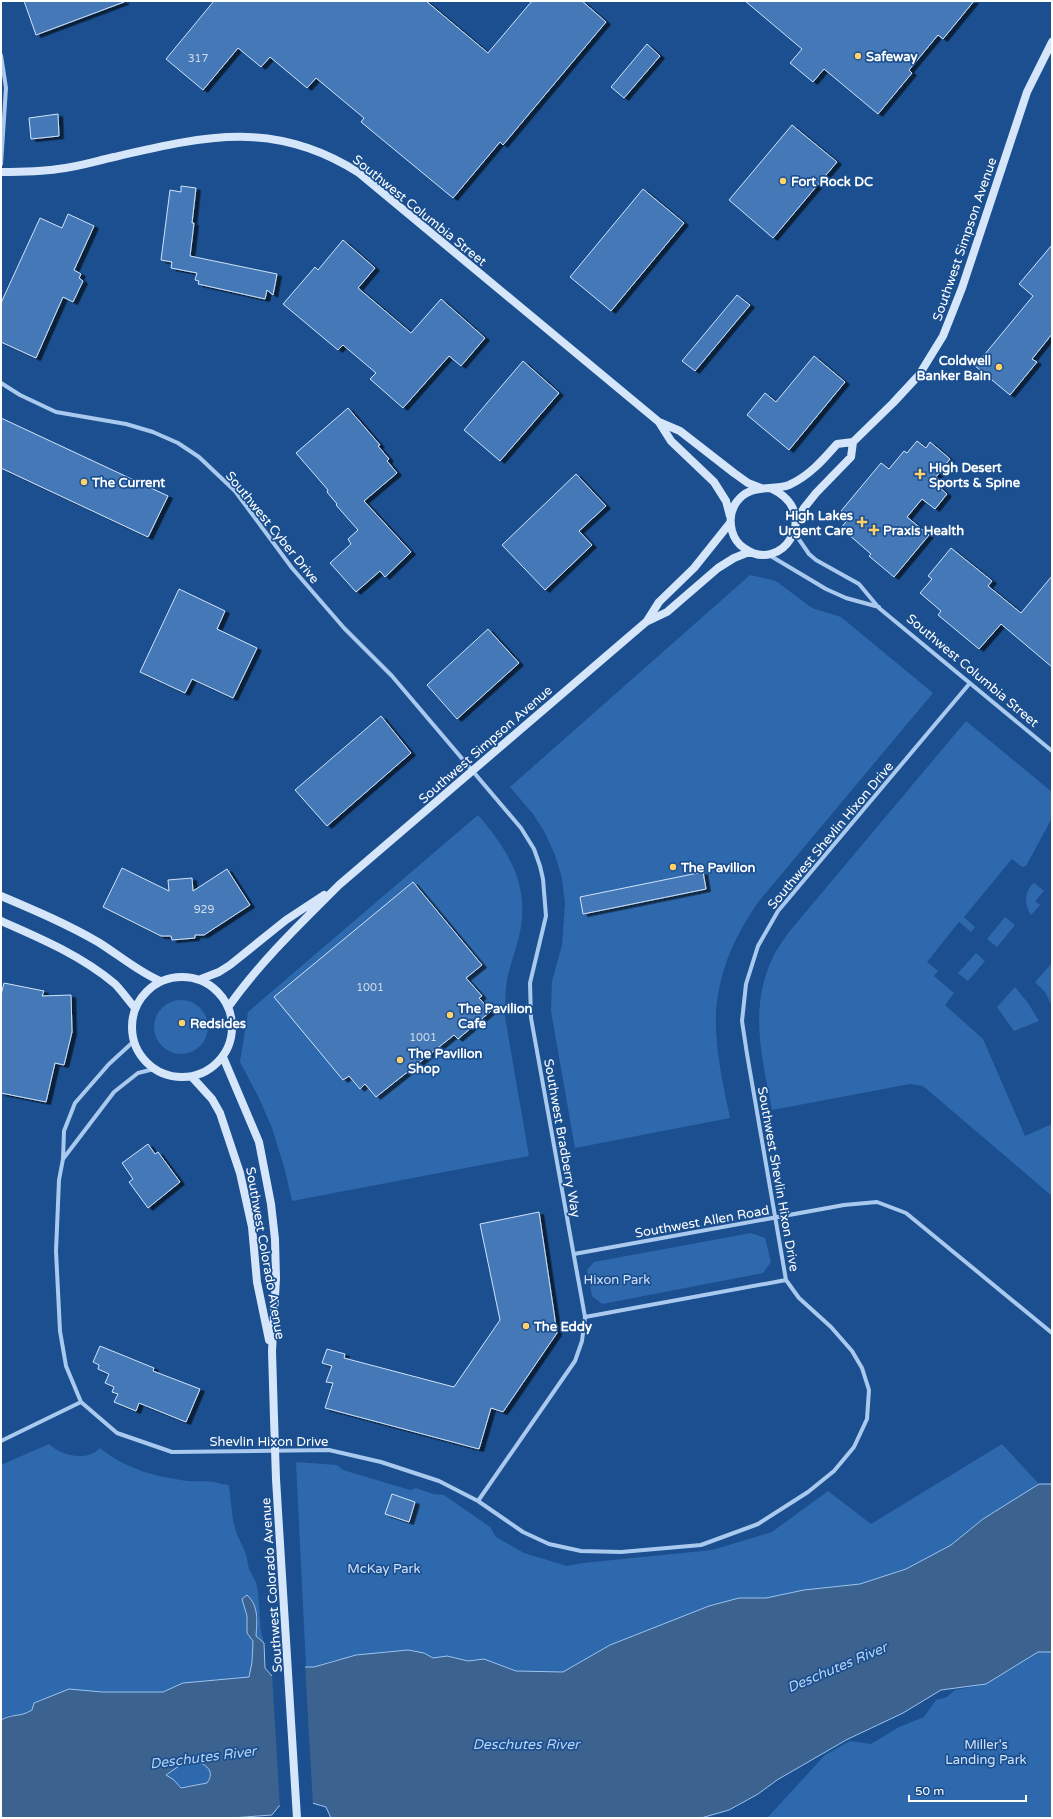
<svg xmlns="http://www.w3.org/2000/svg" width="1053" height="1819" viewBox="0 0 1053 1819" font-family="'Varela Round',sans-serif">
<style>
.green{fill:#2e69ad}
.water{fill:#3c6290;stroke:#9cc4f0;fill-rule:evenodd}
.pier{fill:#1b4f8f}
.building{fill:#4478b7;stroke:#cfe3fa;filter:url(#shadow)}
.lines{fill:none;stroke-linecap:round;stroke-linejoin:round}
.street{stroke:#a9c9ee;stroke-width:4}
.secondary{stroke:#d6e6fa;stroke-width:8}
.secondary-bridge{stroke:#d6e6fa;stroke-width:8}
.poi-dot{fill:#ffd166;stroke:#1b4f8f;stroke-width:1.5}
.labels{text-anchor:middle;stroke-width:3.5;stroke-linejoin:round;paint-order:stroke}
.number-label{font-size:11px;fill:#d0dded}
.poi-label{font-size:13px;font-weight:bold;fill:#fff;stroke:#1b4f8f;text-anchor:start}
.street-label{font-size:13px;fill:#fff;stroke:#1b4f8f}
.park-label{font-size:13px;fill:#cfe3fa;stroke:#1b4f8f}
.water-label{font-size:14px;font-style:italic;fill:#b5d3f5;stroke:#1b4f8f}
</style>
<defs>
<filter id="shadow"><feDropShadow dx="4.5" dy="2.5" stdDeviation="0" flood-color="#0009"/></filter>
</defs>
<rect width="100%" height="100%" fill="#1b4f8f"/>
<path class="green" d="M750,575L776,581L812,608L841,617L933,693L759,901C729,944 711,989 717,1043C719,1068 725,1093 730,1118L575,1148L551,1011L552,981L562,945L565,904L562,878L555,855L544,831L533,814L510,787Z
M966,721L1052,792V818L1026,866L1022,867L1012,859L964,917L975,927L971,932L959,922L927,962L938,971L934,976L954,993L945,1005L983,1039L1025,1136L1052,1124V1196L923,1086L910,1084L772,1110C762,1057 748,1006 774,955C778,947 784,939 789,932Z
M478,815C507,849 528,881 521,927C518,944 512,959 508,975C505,989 505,1003 505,1017L529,1156L292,1201L285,1170L272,1128L258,1096L240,1062L248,1012Z
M1034,883L1044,891L1035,901L1040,905L1031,915C1024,905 1024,891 1034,883Z
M1005,917L1015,925L997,947L987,939Z
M976,953L985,961L968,981L958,973Z
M1052,963V1003L1051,1004L1045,992L1035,982Z
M1015,987L1028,1003L1039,1021L1014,1031L997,1007Z
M154 1027a27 27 0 1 1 54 0a27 27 0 1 1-54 0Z
M751,1233L765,1238L771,1262L763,1273L602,1304L592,1296L587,1270L594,1262Z
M49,1444C62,1456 87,1462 100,1448C126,1469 156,1477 188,1481C199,1482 208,1480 218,1483C223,1485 225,1483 229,1486L233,1520L236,1532L246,1554L249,1569L256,1582L258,1592L261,1632L264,1643L255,1636L258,1615L242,1599L247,1616V1633L253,1641L252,1662L250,1677L183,1683L163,1692H102L69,1689L34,1703L32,1710L24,1715H8L1,1720V1465Z
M1002,1444L1039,1484L983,1519L951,1545L906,1569L860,1584L804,1590L766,1598H739L709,1606L652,1629L563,1672L516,1671L484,1659L468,1661L447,1656L433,1658L424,1653L335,1660L314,1667H306L296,1462L337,1465L343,1470L410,1490L416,1488L433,1494L444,1495L490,1527L496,1537L524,1553L567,1566L583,1563L712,1550L772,1532L828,1491L871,1524Z
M1038,1652H1052V1818H767L825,1755L850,1741L871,1744L899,1727L924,1717L936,1700L947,1697L955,1690L986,1684Z
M194,1761C205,1763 216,1771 207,1783L182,1788L174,1780L165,1776L179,1766Z"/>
<path class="water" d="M1039,1484H1052V1652H1038L986,1684L941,1690L903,1713L846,1740L777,1780L758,1794L729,1810L701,1818H331L326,1807L312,1803L279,1806L272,1815L231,1818H1V1720C13,1713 19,1718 32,1710L34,1703L69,1689L102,1692H163L183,1683L249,1677L252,1662L253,1641L247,1633V1616L242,1599L247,1595C259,1606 257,1621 256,1636L264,1643L265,1668L272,1676L306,1667H314L356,1655L408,1650L424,1653L433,1658L447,1656L468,1661L484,1659L516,1671L563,1672L610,1645L709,1606L739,1598H766L804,1590L860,1584L906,1569L951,1545L983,1519ZM194,1761C205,1763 216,1771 207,1783L181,1788L174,1780L166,1775L179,1766Z"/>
<path class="pier" d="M305,1666L313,1805L280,1808L272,1674Z"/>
<path class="building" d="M24,1H124V2L36,35Z
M214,1H426L488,53L532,1H582L606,22L503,145L500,142L453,198L361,122L364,118L316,78L307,88L270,57L261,67L238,48L203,90L166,59Z
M745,1H974L943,39L938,35L909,70L912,73L878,114L824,69L813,82L790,63L802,49Z
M647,44L660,56L624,98L611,87Z
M58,114L59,136L31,139L29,118Z
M792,125L837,162L773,238L729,200Z
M181,186L196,188L192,223H194L190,256L277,274L273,295L267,290L265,299L198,284L199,281L195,280L197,273L171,268L172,262L161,260L170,190L181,192Z
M643,189L684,223L611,311L570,277Z
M68,214L94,226L74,270L81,274L79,278L83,281L73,302L63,297L36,358L1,342V303L40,218L62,228Z
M343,240L375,268L358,288L411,333L441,299L485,338L461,366L449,356L403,408L370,379L376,373L343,345L338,350L283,304L315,267L318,270Z
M1052,245V334L1032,359L1037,362L1010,395L975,366L1033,296L1019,284Z
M737,295L750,305L695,371L682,361Z
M814,356L845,382L789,450L747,415L765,393L776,402Z
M523,361L559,393L500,461L464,430Z
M348,408L380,445L378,446L389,459L387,461L397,473L364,501L411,552L385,577L380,571L356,592L330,563L351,544L348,539L358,530L336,505L337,504L327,492L328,490L296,453Z
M1,418L168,496L148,537L1,468Z
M917,441L926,448L930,442L950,459L936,477L942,482L938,486L947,494L935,509L922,499L907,517L929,535L894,577L869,556L871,554L841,528L849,518L841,511L881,463L889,469L904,451L907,453Z
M576,474L606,506L579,531L592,545L545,590L502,545Z
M951,548L992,581L988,586L1021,613L1052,576V667L1001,624L979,649L938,615L941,611L920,593L932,579L928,576Z
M179,589L225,611L217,629L257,648L233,698L192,679L185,693L140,672Z
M488,629L519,663L457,719L427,685Z
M381,716L411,753L327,826L295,790Z
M122,868L169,891L168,880L192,878L193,891L227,869L250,905L204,935H195V938L172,940L171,936H161L103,907Z
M703,872L706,889L583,914L580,897Z
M413,882L482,965L466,978L482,996L479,998L491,1011L458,1039L454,1035L376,1097L365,1084L360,1089L349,1076L343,1080L274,997Z
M4,983L44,991L42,996L71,995L72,1032L64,1065L55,1063L46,1102L1,1093V995Z
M148,1144L155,1154L158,1152L180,1182L148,1208L129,1182L133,1179L122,1163Z
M539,1212L557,1333L503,1412L491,1408L479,1449L325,1408L333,1383L326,1382L332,1366L322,1363L327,1349L345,1354L344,1358L454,1387L500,1320L480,1224Z
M100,1346L154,1368L153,1371L200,1389L186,1422L139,1403L136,1411L114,1402L118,1394L112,1392L114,1387L105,1383L109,1374L98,1369L99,1365L93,1362Z
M392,1494L415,1502L409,1522L385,1514Z"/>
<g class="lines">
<path class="street" d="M1,55L6,88L1,164
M1,383L20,395L56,412L126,424L153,432L178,443L199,457L235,491L292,568L344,628L392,676L521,828L534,849L540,866L543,879L546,916L530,983L531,1018L585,1317L582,1341L575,1361L478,1501
M794,532L809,554L816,560L859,584L879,608L1052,751
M769,555L826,589L846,598L879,607
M133,1042L109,1064L75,1103L64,1131L63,1159L59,1180L56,1251L60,1331L66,1366L81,1402L117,1433L172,1452L329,1450L381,1462L439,1481L478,1501L523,1532L549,1544L581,1551L621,1552L701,1545L758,1524L808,1492L834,1471L854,1447L867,1419L869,1390L862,1368L852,1351L831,1327L799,1298L786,1280L747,1054L742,1021L746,984L758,946L778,911L970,683
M63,1159L114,1092L138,1073L154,1069
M574,1254L844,1205L877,1202L906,1213L1052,1333
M585,1317L786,1280
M1,1441L81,1402"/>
<path class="secondary" d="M1,172C20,172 39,172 58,169C77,167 96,161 114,157C205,136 275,119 359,173L659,422L680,431L734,473L748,483L761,488
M659,422L671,441L714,482L726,501L730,516
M772,489C823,513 781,576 744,548C738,544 734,538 732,531C729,519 731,507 740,498C753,484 773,491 789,485C809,476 823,460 837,444L853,442L893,403L919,375L943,336L962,288L1027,92L1052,42
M796,522L804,508L816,493L851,457L853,442
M647,621L659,602L694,568L730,523
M1,896C34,910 67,924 98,942C119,955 137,971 160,981
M1,921C40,938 82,956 115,984C122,991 128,1000 135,1008
M132 1027a50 50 0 1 1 100 0a50 50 0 1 1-100 0Z
M201,979L219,972L230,965L286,920L324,895
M229,1006C260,962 301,923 339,885L646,622L667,612L718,568L734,558L749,552
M223,1057L259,1142L271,1204L275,1239L276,1278L272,1351L274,1418
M192,1077L212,1099L220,1113L240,1173L252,1227L257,1282L269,1340
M276,1479L297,1818"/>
<path class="secondary-bridge" d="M274,1418L276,1479"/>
</g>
<g class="poi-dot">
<circle cx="858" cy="56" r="4"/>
<circle cx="783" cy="181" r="4"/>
<circle cx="999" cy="367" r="4"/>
<path d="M918 468h4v4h4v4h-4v4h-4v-4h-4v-4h4z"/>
<circle cx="84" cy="482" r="4"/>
<path d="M860 516h4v4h4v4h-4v4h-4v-4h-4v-4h4z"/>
<path d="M872 524h4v4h4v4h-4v4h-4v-4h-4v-4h4z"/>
<circle cx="673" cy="867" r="4"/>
<circle cx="450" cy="1015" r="4"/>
<circle cx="182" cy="1023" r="4"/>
<circle cx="400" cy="1060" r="4"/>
<circle cx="526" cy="1326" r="4"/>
</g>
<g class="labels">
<g class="number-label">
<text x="198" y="62">317</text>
<text x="204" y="913">929</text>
<text x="370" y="991">1001</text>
<text x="423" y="1041">1001</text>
</g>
<g class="poi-label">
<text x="866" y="61">Safeway</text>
<text x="791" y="186">Fort Rock DC</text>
<text x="991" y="365" text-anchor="end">Coldwell<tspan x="991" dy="15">Banker Bain</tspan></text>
<text x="929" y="472">High Desert<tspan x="929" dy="15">Sports &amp; Spine</tspan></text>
<text x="92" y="487">The Current</text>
<text x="853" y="520" text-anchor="end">High Lakes<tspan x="853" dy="15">Urgent Care</tspan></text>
<text x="883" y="535">Praxis Health</text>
<text x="681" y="872">The Pavilion</text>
<text x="458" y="1013">The Pavilion<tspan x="458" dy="15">Cafe</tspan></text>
<text x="190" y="1028">Redsides</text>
<text x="408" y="1058">The Pavilion<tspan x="408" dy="15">Shop</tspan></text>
<text x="534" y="1331">The Eddy</text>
</g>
<g class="street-label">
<text transform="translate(420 210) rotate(39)" y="5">Southwest Columbia Street</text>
<text transform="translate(964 239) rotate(-71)" y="5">Southwest Simpson Avenue</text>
<text transform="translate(273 527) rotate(51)" y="5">Southwest Cyber Drive</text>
<text transform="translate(973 670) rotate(40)" y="5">Southwest Columbia Street</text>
<text transform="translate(485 744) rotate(-41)" y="5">Southwest Simpson Avenue</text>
<text transform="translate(830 835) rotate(-50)" y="5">Southwest Shevlin Hixon Drive</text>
<text transform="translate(563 1138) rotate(80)" y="5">Southwest Bradberry Way</text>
<text transform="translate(779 1179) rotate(80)" y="5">Southwest Shevlin Hixon Drive</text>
<text transform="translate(702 1221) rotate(-10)" y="5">Southwest Allen Road</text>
<text transform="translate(266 1253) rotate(80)" y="5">Southwest Colorado Avenue</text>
<text x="269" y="1446">Shevlin Hixon Drive</text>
<text transform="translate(271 1585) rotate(-94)" y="5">Southwest Colorado Avenue</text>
</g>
<g class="park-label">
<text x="617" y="1284">Hixon Park</text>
<text x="384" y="1573">McKay Park</text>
<text x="986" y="1749">Miller's<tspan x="986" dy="15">Landing Park</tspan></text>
</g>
<g class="water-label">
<text transform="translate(837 1667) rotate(-23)" y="5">Deschutes River</text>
<text x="526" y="1749">Deschutes River</text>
<text transform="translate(203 1757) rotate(-7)" y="5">Deschutes River</text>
</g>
</g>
<rect width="1053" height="1819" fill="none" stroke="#ffffff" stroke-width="4"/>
<path d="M909 1795v6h117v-6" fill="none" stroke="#ffffff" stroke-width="2"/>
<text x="915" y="1795" font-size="12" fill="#ffffff" stroke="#1b4f8f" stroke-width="3" paint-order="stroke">50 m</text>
</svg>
